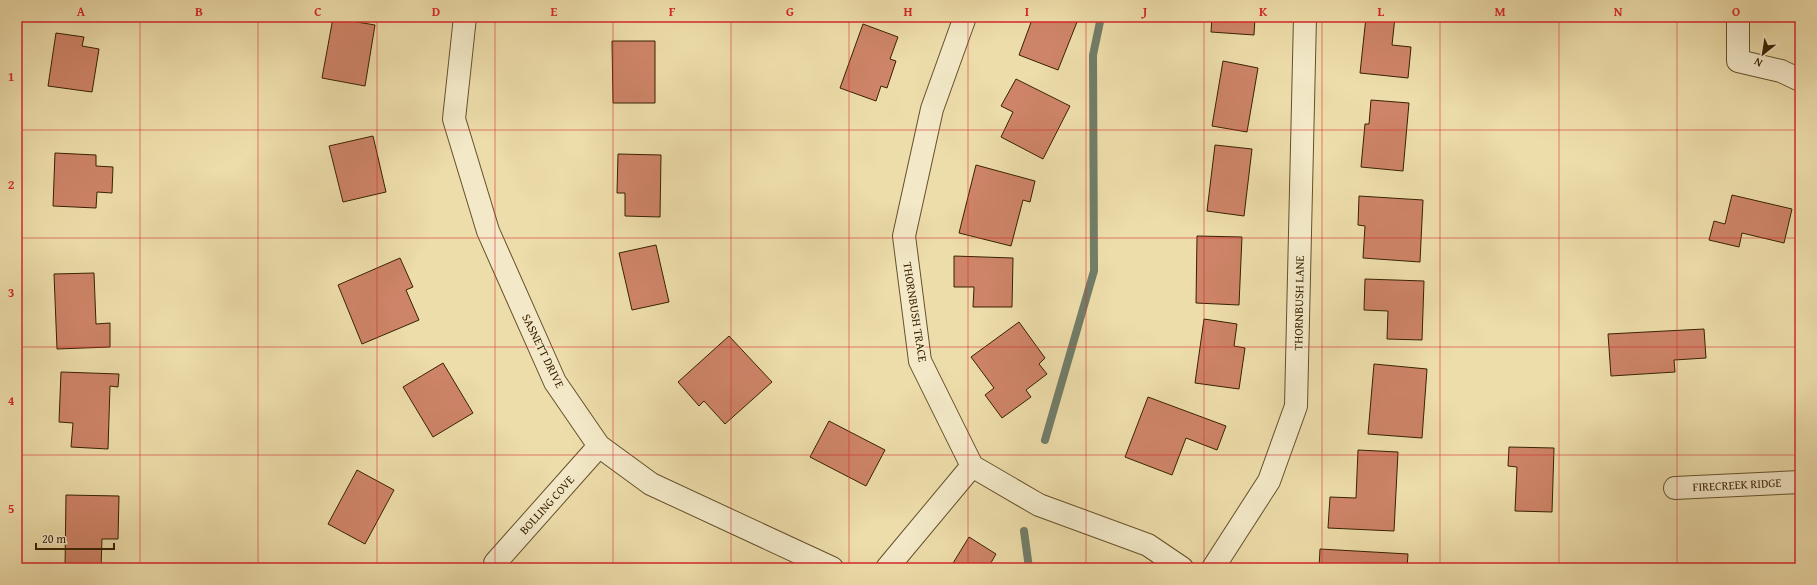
<svg xmlns="http://www.w3.org/2000/svg" width="1817" height="585" viewBox="0 0 1817 585" font-family="'Gentium Book Plus',serif">
<style>
.lines{fill:none;stroke-linecap:round;stroke-linejoin:round}
.stream{stroke:#727d68;stroke-width:8}
.building{fill:#ce8468;stroke:#382101}
.minor-casing{stroke:#65502b;stroke-width:24}
.minor{stroke:#f3e9c8;stroke-width:22}
.grid{fill:none;stroke:#d62828;stroke-width:1;stroke-opacity:0.55}
.labels{text-anchor:middle;stroke-width:3;stroke-linejoin:round;paint-order:stroke}
.street-label{font-size:12px;fill:#382101;stroke:#f3e9c8}
.neatline{fill:none;stroke:#d62828;stroke-width:1.5}
.grid-label{font-size:13px;text-anchor:middle;font-weight:bold;fill:#d62828}
</style>
<rect width="100%" height="100%" fill="#edddaa"/>
<filter id="stains"><feTurbulence type="fractalNoise" baseFrequency=".005" numOctaves="4"/><feColorMatrix values="0 0 0 0 .2 0 0 0 0 .09 0 0 0 0 .02 0 0 0 .5 -.17"/></filter>
<radialGradient id="worn" r=".72"><stop offset=".6" stop-color="#630" stop-opacity="0"/><stop offset="1" stop-color="#630" stop-opacity=".3"/></radialGradient>
<g class="lines">
<path class="stream" d="M1045,440L1094,271L1093,55L1101,17
M1024,531L1029,568"/>
</g>
<path class="building" d="M1033,17H1079L1058,70L1019,55Z
M1212,17H1255L1254,35L1211,32Z
M1366,17H1395L1392,45L1411,47L1408,78L1360,73Z
M333,18L375,25L365,86L322,78Z
M863,24L898,37L890,59L896,61L887,88L881,86L876,101L840,88Z
M56,33L84,37L82,46L99,49L92,92L48,86Z
M612,41H655V103H613Z
M1223,61L1258,68L1247,132L1212,126Z
M1016,79L1070,106L1043,159L1001,137L1013,112L1001,106Z
M1371,100L1409,103L1403,171L1361,167L1365,124H1369Z
M373,136L386,192L343,202L329,146Z
M1215,145L1252,149L1244,216L1207,211Z
M55,153L96,155V166L113,167L112,193L97,192L96,208L53,206Z
M618,154L661,155L660,217L625,216V193H617Z
M976,165L1035,181L1030,202L1023,200L1011,246L959,233Z
M1732,195L1792,209L1784,243L1742,233L1739,247L1709,240L1714,221L1725,224Z
M1359,196L1423,200L1420,262L1363,258L1365,226L1358,225Z
M1197,236L1242,237L1239,305L1196,303Z
M656,245L669,302L632,310L619,253Z
M954,256L1013,258L1012,307H973L974,287H954Z
M400,258L413,287L406,290L419,320L362,344L338,285Z
M94,273L96,324L110,323V347L57,349L54,274Z
M1365,279L1424,281L1422,340L1387,339L1388,311L1364,310Z
M1204,319L1237,324L1234,346L1245,348L1239,389L1195,383Z
M1019,322L1045,358L1039,364L1047,374L1026,390L1031,397L1002,418L985,395L994,388L971,357Z
M1704,329L1706,358L1674,360L1675,372L1611,376L1608,334Z
M729,336L772,382L725,424L704,401L699,406L678,382Z
M443,363L473,413L433,437L403,387Z
M1374,364L1427,369L1422,438L1368,434Z
M61,372L119,374L118,387L110,386L108,449L71,447L73,423L59,422Z
M1148,397L1226,426L1217,450L1186,438L1172,475L1125,457Z
M829,421L885,450L866,486L810,457Z
M1509,447L1554,448L1552,512L1515,511L1517,467L1508,466Z
M1358,450L1398,452L1394,531L1328,528L1330,497L1356,498Z
M357,470L394,490L365,544L328,524Z
M66,495L119,496L118,539H102L101,568H65Z
M969,537L996,554L988,568H950Z
M1320,549L1408,554L1407,568H1319Z"/>
<g class="lines">
<g class="minor-casing">
<path id="minor" d="M465,17L454,119L488,231L555,382L599,446L651,484L832,568
M965,17L932,109L904,236L920,361L972,466L1039,505L1148,545L1182,568
M1738,17V61L1781,71L1800,80
M1675,488L1800,482
M495,563L599,446
M887,568L972,466
M1213,568L1269,481L1296,406L1305,17"/>
</g>
<use href="#minor" class="minor"/>
</g>
<path class="grid" d="M140,17V568M258,17V568M377,17V568M495,17V568M613,17V568M731,17V568M849,17V568M968,17V568M1086,17V568M1204,17V568M1322,17V568M1440,17V568M1559,17V568M1677,17V568M17,130H1800M17,238H1800M17,347H1800M17,455H1800"/>
<g class="labels">
<g class="street-label">
<text transform="translate(1299 303) rotate(-89)" y="4">THORNBUSH LANE</text>
<text transform="translate(915 312) rotate(81)" y="4">THORNBUSH TRACE</text>
<text transform="translate(543 351) rotate(64)" y="4">SASNETT DRIVE</text>
<text transform="translate(1737 485) rotate(-3)" y="4">FIRECREEK RIDGE</text>
<text transform="translate(547 505) rotate(-48)" y="4">BOLLING COVE</text>
</g>
</g>
<rect width="1817" height="585" fill="none" stroke="#edddaa" stroke-width="44"/>
<g transform="translate(1763 54) rotate(210)" stroke="#f3e9c8" stroke-width="3" paint-order="stroke">
<path d="M0-3L7 15L0 10L-7 15Z" fill="#382101"/>
<text y="-6" font-size="11" font-weight="bold" text-anchor="middle" fill="#382101">N</text>
</g>
<path d="M36 543v6h78v-6" fill="none" stroke="#382101" stroke-width="2"/>
<text x="42" y="543" font-size="12" fill="#382101" stroke="#f3e9c8" stroke-width="3" paint-order="stroke">20 m</text>
<rect x="22" y="22" width="1773" height="541" class="neatline"/>
<g class="grid-label">
<text x="81" y="16">A</text>
<text x="199" y="16">B</text>
<text x="318" y="16">C</text>
<text x="436" y="16">D</text>
<text x="554" y="16">E</text>
<text x="672" y="16">F</text>
<text x="790" y="16">G</text>
<text x="908" y="16">H</text>
<text x="1027" y="16">I</text>
<text x="1145" y="16">J</text>
<text x="1263" y="16">K</text>
<text x="1381" y="16">L</text>
<text x="1500" y="16">M</text>
<text x="1618" y="16">N</text>
<text x="1736" y="16">O</text>
<text x="11" y="81">1</text>
<text x="11" y="189">2</text>
<text x="11" y="297">3</text>
<text x="11" y="405">4</text>
<text x="11" y="513">5</text>
</g>
<rect width="100%" height="100%" filter="url(#stains)"/>
<rect width="100%" height="100%" fill="url(#worn)"/>
</svg>
